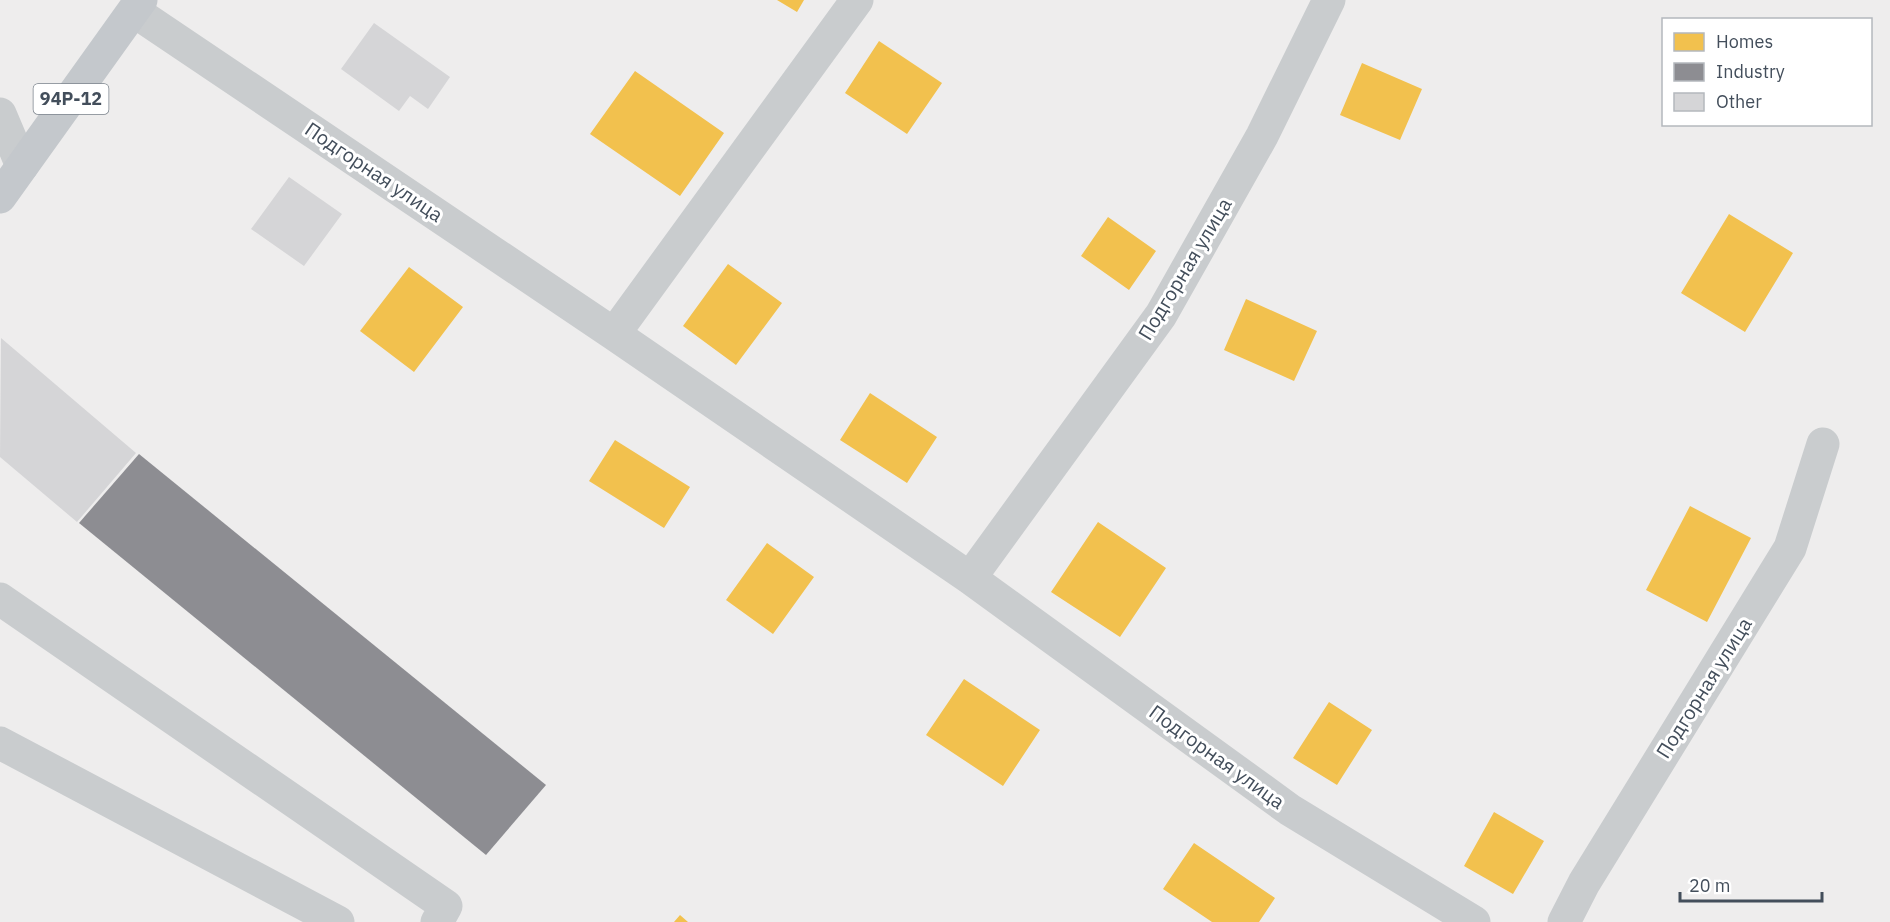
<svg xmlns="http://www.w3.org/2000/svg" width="1890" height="922" viewBox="0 0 1890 922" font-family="'IBM Plex Sans',sans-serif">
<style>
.homes{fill:#f2c14e}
.industry{fill:#8d8d92}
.building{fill:#d5d5d7}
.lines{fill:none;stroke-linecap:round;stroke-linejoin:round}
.minor{stroke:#c9ccce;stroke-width:33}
.major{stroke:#c4c8cc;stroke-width:33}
.labels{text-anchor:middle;stroke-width:6;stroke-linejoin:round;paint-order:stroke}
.shield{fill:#fff;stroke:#7b838c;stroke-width:1.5}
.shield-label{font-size:18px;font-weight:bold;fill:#434e5b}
.street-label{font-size:20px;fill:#434e5b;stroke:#fff}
</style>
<rect width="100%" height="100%" fill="#eeeded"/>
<path class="homes" d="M777,0H804L797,12Z
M879,41L942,83L907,134L845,93Z
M1362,63L1422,89L1400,140L1340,115Z
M635,71L724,133L680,196L590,134Z
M1729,214L1793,253L1745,332L1681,293Z
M1108,217L1156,251L1129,290L1081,256Z
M728,264L782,303L736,365L683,326Z
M409,267L463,307L414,372L360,331Z
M1246,299L1317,331L1294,381L1224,350Z
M870,393L937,437L907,483L840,440Z
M615,440L690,487L664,528L589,481Z
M1690,506L1751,538L1707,622L1646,590Z
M1098,522L1166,568L1120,637L1051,592Z
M767,543L814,577L773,634L726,600Z
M964,679L1040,730L1003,786L926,735Z
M1329,702L1372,730L1337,785L1293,758Z
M1494,812L1544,841L1513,894L1464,866Z
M1194,843L1275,898L1259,922H1212L1163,889Z
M680,915L688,922H674Z"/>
<path class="industry" d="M139,454L546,785L486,855L79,523Z"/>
<path class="building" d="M374,23L450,77L428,109L410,96L399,111L341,69Z
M289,177L342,214L304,266L251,229Z
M1,338L136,453L77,522L0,457Z"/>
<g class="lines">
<path class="minor" d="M134,11L614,334L970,578L1290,810L1474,922
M0,114L22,166
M614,334L857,0
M970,578L1161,315L1262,136L1329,0
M0,599L446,906L437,922
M0,743L338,922
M1564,922L1584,883L1790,548L1823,444"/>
<path class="major" d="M0,197L141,0"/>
</g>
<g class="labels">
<rect class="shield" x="33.5" y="84" width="75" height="30" rx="4.5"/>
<g class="shield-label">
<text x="71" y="105">94Р-12</text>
</g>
<g class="street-label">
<text transform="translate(374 172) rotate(34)" y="7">Подгорная улица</text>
<text transform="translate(1185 269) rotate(-59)" y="7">Подгорная улица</text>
<text transform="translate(1704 688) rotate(-58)" y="7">Подгорная улица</text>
<text transform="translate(1217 757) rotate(36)" y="7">Подгорная улица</text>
</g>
</g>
<rect x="1662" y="18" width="210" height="108" fill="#ffffff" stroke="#b4b8bd" stroke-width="1.5"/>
<rect x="1674" y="33" width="30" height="18" fill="#f2c14e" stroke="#b4b8bd" stroke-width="1.5"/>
<text x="1716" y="48" font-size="18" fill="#434e5b">Homes</text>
<rect x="1674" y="63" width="30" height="18" fill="#8d8d92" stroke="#b4b8bd" stroke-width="1.5"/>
<text x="1716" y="78" font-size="18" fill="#434e5b">Industry</text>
<rect x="1674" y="93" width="30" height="18" fill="#d5d5d7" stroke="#b4b8bd" stroke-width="1.5"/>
<text x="1716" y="108" font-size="18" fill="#434e5b">Other</text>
<path d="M1680 892v9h142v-9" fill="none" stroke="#434e5b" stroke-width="3"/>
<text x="1689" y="892" font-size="18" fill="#434e5b" stroke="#ffffff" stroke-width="4.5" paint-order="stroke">20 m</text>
</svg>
